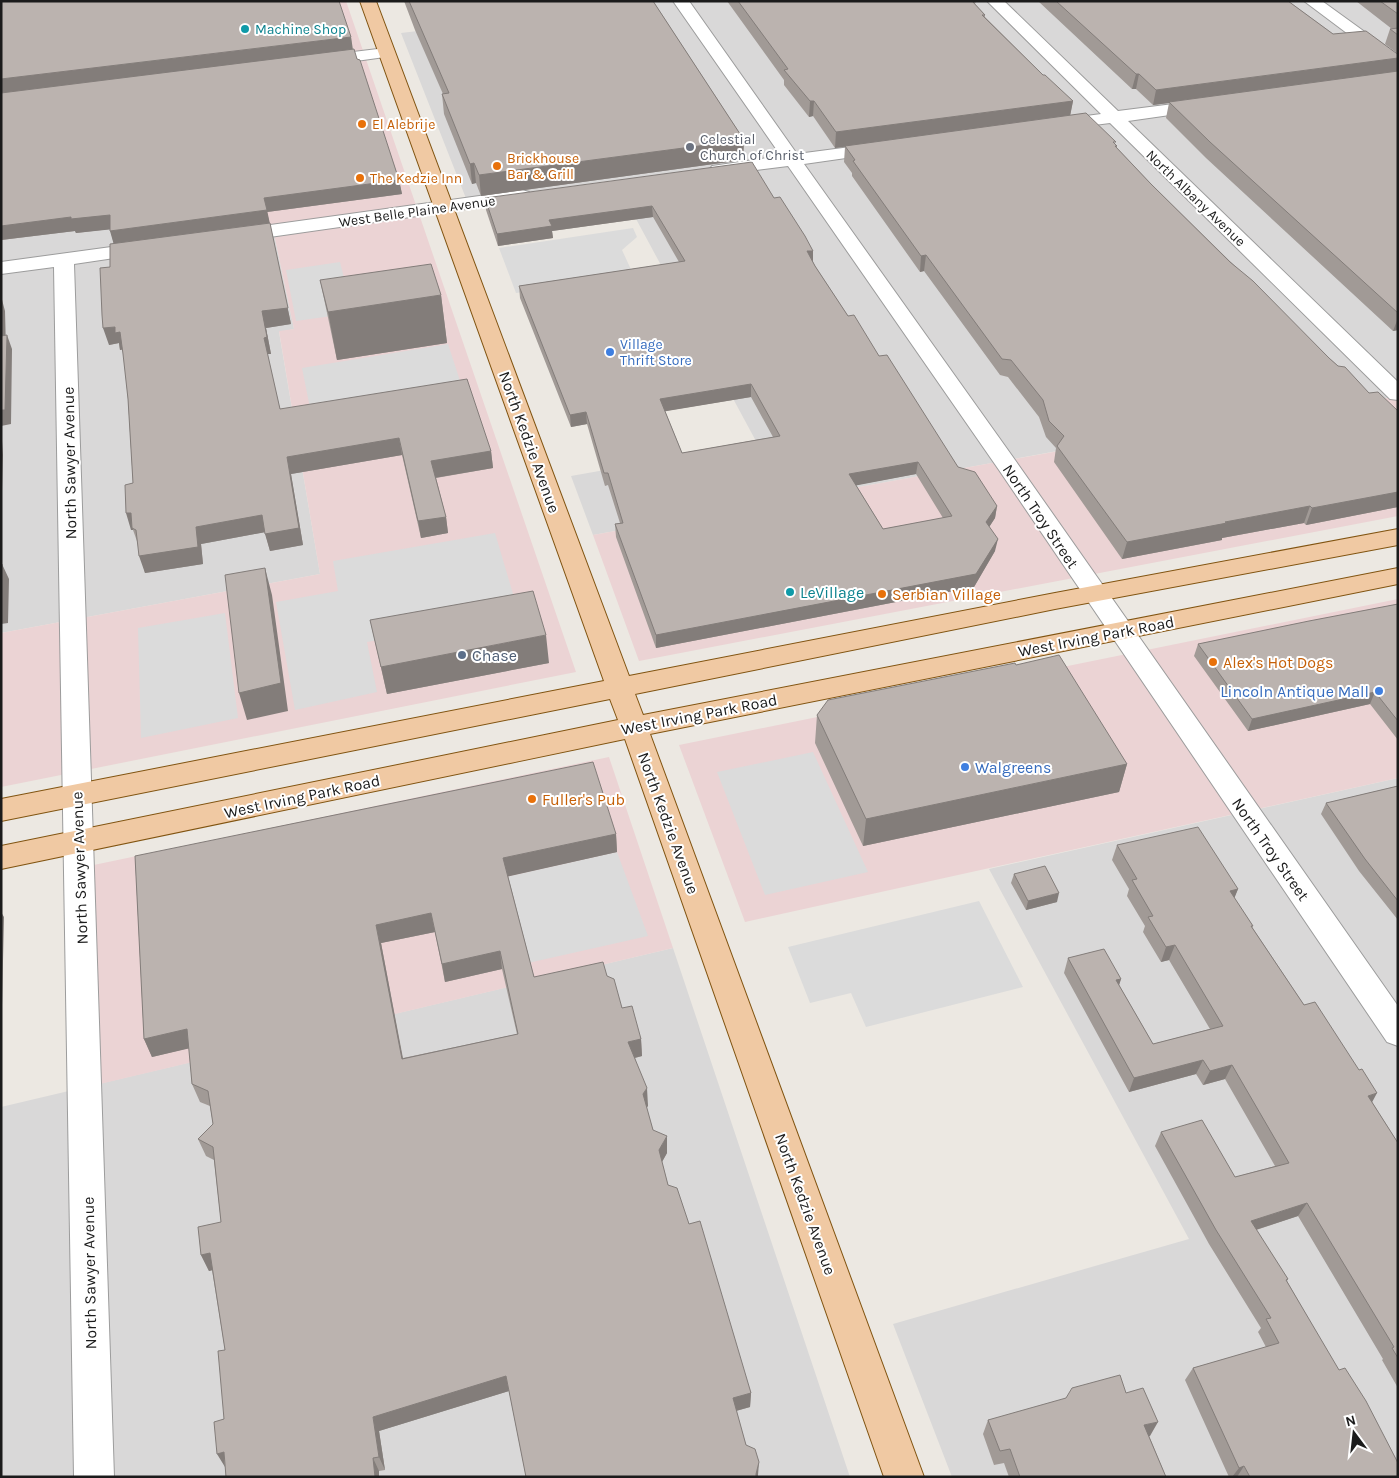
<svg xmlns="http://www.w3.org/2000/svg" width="1399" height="1478" viewBox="0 0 1399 1478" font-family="Karla,sans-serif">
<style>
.residential{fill:#d9d8d8}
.commercial{fill:#ebd3d4}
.parking{fill:#dbdbdb}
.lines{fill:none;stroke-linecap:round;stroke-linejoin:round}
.minor-casing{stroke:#9c9c9c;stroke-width:2}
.major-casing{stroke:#815411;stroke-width:2}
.minor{fill:#fff;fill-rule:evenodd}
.major{fill:#f0c9a3;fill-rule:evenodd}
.wall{fill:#a19a96;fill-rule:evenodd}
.shaded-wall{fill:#837d7a}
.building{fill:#bbb3af;stroke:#837d7a;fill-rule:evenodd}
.culture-dot{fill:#0f9aa8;stroke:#fff;stroke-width:2}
.food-dot{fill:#e8710a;stroke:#fff;stroke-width:2}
.worship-dot{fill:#6b7280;stroke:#fff;stroke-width:2}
.shop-dot{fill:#3f7fe0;stroke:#fff;stroke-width:2}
.service-dot{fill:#5c6f8a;stroke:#fff;stroke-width:2}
.labels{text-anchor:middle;stroke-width:4;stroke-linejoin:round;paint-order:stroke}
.far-culture-label{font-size:14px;fill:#0d838f;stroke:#fff;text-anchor:start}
.far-food-label{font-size:14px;fill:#c56008;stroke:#fff;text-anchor:start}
.far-worship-label{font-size:14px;fill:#5b616d;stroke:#fff;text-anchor:start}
.far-street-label{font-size:14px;fill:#1b1b1b;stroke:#fff}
.far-shop-label{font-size:14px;fill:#366cbe;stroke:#fff;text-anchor:start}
.street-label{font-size:16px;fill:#1b1b1b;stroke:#fff}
.culture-label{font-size:16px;fill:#0d838f;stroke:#fff;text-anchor:start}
.food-label{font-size:16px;fill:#c56008;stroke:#fff;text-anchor:start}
.service-label{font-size:16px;fill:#4e5e75;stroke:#fff;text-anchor:start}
.shop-label{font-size:16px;fill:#366cbe;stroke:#fff;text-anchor:end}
</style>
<rect width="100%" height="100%" fill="#ece8e2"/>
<path class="residential" d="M1,1L273,229L294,329L279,332L320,574L1,633Z
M528,1H1398V396L1202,431L1196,426L593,535L571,476L757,443L615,180L467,201L401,33L535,17Z
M1398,778V1477H952L893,1324L1189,1239L989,869Z
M673,948L850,1477H1V1107Z"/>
<path class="commercial" d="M213,1H346L576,672L1,787V633L320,574L279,331L294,329L273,229L259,231Z
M1398,396V516L639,661L593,535L1197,426L1202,431Z
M1398,599V778L745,922L679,745Z
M609,757L673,948L100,1084L89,866Z"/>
<path class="parking" d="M633,228L637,237L622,250L634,276L516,293L499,248Z
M340,262L353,313L296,321L286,270Z
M448,344L464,393L312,418L302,368Z
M495,533L519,614L367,642L377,692L295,710L276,602L338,591L333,561Z
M225,613L238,718L141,738L138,628Z
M813,752L868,872L765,895L717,772Z
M617,852L648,936L528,963L506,877Z
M979,901L1023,987L866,1027L851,993L810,1003L788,947Z"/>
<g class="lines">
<g class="minor-casing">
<path id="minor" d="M673,1H689L797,154L881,143L887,144L890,148L887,152L881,153L804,164L1015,460L1398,1006V1046L1387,1042L999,470L788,166L718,175L712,174L709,170L712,166L781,156Z
M987,1H1004L1118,111L1205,100L1211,101L1214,105L1211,109L1205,110L1128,121L1398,382V400L1390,399L1110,123L1055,130L1049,129L1046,125L1049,121L1101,114Z
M1304,1H1322L1398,56V69L1392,67Z
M386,48L392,50L394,53L392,56L320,66L314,64L312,61L314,58L320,56Z
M522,190L529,192L531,196L529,200L235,242L228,240L225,236L228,232L235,230Z
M148,242L155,244L158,248L155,252L74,264L114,1477H74L54,267L1,274V262Z"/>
</g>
<g class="major-casing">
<path id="major" d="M360,1H376L629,676L1055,593L1398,529V545L1055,609L635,694L643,715L1398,568V584L650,734L924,1477H884L625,739L1,869V846L618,720L610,699L1,821V799L604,681Z"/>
</g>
<use href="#minor" class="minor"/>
<use href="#major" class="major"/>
</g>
<path class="wall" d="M1,1L351,37L352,50L357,59L399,180L402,194L267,212L291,324L266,328L271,354H267L280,409L491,451L493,468L436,478L446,517L448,533L421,538L402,455L291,474L303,545L270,551L265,532L201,544L203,564L145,573L138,544L133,530H131L133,483L128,399L123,349L120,350L119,343L109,345L110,267L114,244L110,229L76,233L75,231L1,240Z
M404,1H653L744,140L743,160L481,196L476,183L472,184L444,114L442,94H443L415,30Z
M727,1H976L975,4L985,15V17L1043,75L1073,101L1070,116L1115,144L1117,146V148L1151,184L1329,358L1369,393L1398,411V507L1306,525L1304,523L1222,538V540L1122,559L1054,462L1056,448L1046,437L1039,417L1008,377L1000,375L924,271L920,272L852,176V173L844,162L845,147L835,148L813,116L809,117L784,85V80Z
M1038,1H1288L1333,34L1398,54V330L1393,331L1206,158L1166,118L1169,103L1153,105L1136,89H1132Z
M1356,1H1398V54L1385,44L1390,29H1392Z
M485,198H774L813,251V262L815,266L848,316L879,356L958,467L997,506L995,518L989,527L995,551L974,587L656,648L616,537L615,524L620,523L608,485L605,486L587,424L571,427L520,298L519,286L679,262L653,217L552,231L553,238L498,246L486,210ZM751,397L773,437L682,453L665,411ZM916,474L943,518L883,529L856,485Z
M320,280L441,295L447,343L337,360Z
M1398,604V740L1370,704L1248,731L1194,656L1198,644Z
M370,620L549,663L387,694Z
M1016,665L1127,764L1119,792L863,846L815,743L817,715Z
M1398,786V920L1359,871L1321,814L1326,803Z
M616,834L617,852L508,876L534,977L607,976L622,1008L641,1039L642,1056L635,1058L648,1106L646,1107L653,1130L667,1153L662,1162L668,1185L689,1224L751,1393L750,1407L736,1411L746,1445L758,1475V1477H526L509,1391L379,1431L385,1470L379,1471V1477H226L224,1419L225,1350L212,1270L209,1271L201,1255L221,1222L214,1160L206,1156L198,1139L213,1124L210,1106L200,1102L192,1084L189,1048L152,1057L144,1039L135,856ZM435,932L445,982L502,969L517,1034L403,1058L381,943Z
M1117,845L1238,889L1234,898L1253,926L1252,927L1304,1005L1372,1102L1398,1143V1388L1382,1360L1383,1359L1298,1216L1256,1230L1288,1279L1287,1281L1398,1477H1229L1185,1380L1193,1368L1266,1347L1258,1332L1261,1328L1209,1244L1155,1146L1161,1132L1235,1177L1275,1166L1225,1079L1203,1085L1196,1074L1129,1092L1064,973L1068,958L1121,979L1119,985L1153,1044L1210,1029L1169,960L1161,962L1143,932L1145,926L1127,896L1129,889L1112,860Z
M1014,874L1057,902L1026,910L1011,883Z
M1126,1393L1150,1436H1149L1166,1477H1009L1004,1463L994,1465L983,1434L988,1420Z"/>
<path class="shaded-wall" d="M351,37L353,50L1,93V79Z
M1398,58V73L1169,102V103L1153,105L1156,90Z
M1136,74H1139L1136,89H1132Z
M810,101H814L813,116L809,117Z
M1073,101L1070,116L835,148L836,132Z
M744,140L743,160L481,196L479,175Z
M474,163L476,183L472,184L470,164Z
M399,180L402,194L267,212L264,198Z
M652,206L653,217L552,231L553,238L498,246L497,234L549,220Z
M267,210L270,224L114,245L110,231Z
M110,215L114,229L76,233L75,231L1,240V226L71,217Z
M270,224L291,324L266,328L271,354H267L264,338L262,311Z
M807,251H813V263Z
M926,255L924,271L920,272L921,256Z
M441,295L447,343L337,360L328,312Z
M1,296L5,311L6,350L1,338Z
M1398,318V330L1393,331Z
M115,327L120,332L125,349L120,350L119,343L109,345L103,328Z
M7,335L12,349L11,424L1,426V410Z
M751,384V397L661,412L660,399Z
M586,412L587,424L571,427L570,415Z
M1,427L3,455L1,526Z
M399,438L402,455L291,474L303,545L270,551L265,534L287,457Z
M491,451L493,468L434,478L431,461Z
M918,462L916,474L848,487L849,474Z
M1398,492V507L1306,525L1312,508Z
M997,506L995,518L984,535L986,522Z
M1310,506L1304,523L1222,538V540L1122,559L1127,542L1225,522Z
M126,513H131L133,530H131Z
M262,515L266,532L201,544L203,564L145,573L139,556L196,527Z
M446,517L448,533L421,538L418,521Z
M998,539L995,551L974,587L656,648V635Z
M2,564L9,579L8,623L1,624Z
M265,568L272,595L288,711L247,720L239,693Z
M546,635L549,663L387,694L381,667Z
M1375,692L1370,704L1248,731L1252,719Z
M1127,764L1119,792L863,846L866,819Z
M616,834L617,852L506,877L503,858Z
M1238,889L1232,904L1230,891Z
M1059,893L1057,902L1026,910L1028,901Z
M1,912L4,917L1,1049Z
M431,913L435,932L381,943L406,1076L402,1059L376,925Z
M1175,945L1169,960L1161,962L1166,947Z
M500,951L502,969L445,982L442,964Z
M1121,979L1116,994V980Z
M187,1029L195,1047L152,1057L144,1039Z
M641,1039L642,1056L630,1059L628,1042Z
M1203,1060L1196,1074L1129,1092L1134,1078Z
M1232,1065L1225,1079L1203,1085L1210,1071Z
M647,1088L648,1106L644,1111L643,1094Z
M1377,1093L1369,1108L1368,1096Z
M667,1136V1153L659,1167V1150Z
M1307,1203L1298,1216L1243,1234L1251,1221Z
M210,1253L218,1269L209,1271L201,1255Z
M506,1376L509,1391L379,1431L385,1470L379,1457L373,1417Z
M751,1393L750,1407L732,1412L733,1398Z
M1158,1422L1150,1436L1136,1439L1144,1425Z
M224,1452L225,1467L217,1454Z
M373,1458L379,1471V1477H375Z
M759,1462L758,1475V1477H755Z
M1244,1466L1237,1477H1232L1239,1468Z"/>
<path class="building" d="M1,1H339L351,37L1,79Z
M409,1H653L744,140L479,175L474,163L470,164L442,94L449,93Z
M738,1H972L985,15H982L1043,75H1045L1073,101L836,132L814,101H810L784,70L788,69Z
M1056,1H1288L1333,34L1366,31L1396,53L1398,54V58L1156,90L1139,74H1136Z
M1380,1H1398V14Z
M1398,28V35L1390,29Z
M354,49L357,59L360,60L399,180L264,198L267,210L110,231V215L71,219V217L1,226V93Z
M1398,71V313L1210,142L1169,102Z
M1086,113L1116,142H1113L1117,146H1115L1151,184L1230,262L1253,281L1329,358L1338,366L1345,367L1369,393L1378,392L1398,411V492L1312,508L1310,506L1225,522L1227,523L1127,542L1057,446L1064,436L1049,421L1043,400L1011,360L1002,359L926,255L921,256L853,161L855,160L845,146Z
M752,162L774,198L780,197L805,236L813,251H807L815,266L848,316L854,315L879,356L887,355L958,467L975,472L997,506L986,522L998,539L976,574L656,635L615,524L623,523L608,473H604L586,412L570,415L519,286L685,261L652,206L549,220L552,226L497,234L485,198ZM751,384L780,436L682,453L660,399ZM918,462L952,516L883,529L849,474Z
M270,223L288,308L262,311L267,337L264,338L280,409L467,379L491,451L431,461L446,517L418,521L399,438L287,457L299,528L265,534L262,515L196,527L198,547L139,556L136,530L132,528L131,513H126L125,485L133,483L128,399L123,354L120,332L115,333V327L103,328L102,315L100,268L110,267V244Z
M431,264L441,295L328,312L320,280Z
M7,335L5,410H1V336Z
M2,564L1,608V565Z
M265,568L281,683L239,693L225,575Z
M533,591L546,635L381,667L370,620Z
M1398,604V721L1375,692L1252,719L1198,644L1309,621Z
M1059,655L1127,764L866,819L817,715L828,700L1015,663L1016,665Z
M593,762L616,834L503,858L534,977L603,962L607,976L614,979L622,1008L632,1006L641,1039L628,1042L647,1088L643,1094L653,1130L667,1136L659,1150L668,1185L677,1188L689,1224L700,1221L751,1393L733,1398L746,1445L755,1449L759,1462L756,1474V1477H526L506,1376L373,1417L379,1457L373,1458L375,1477H226L224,1452L217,1454L214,1422L224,1419L218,1351L225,1350L210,1253L201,1255L198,1227L221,1222L213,1147L198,1139L213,1124L208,1091L192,1084L187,1029L144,1039L135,856ZM431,913L442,964L500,951L518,1034L402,1059L376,925Z
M1398,786V901L1365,859L1326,803Z
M1198,827L1238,889L1230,891L1253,926H1251L1304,1005L1315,1002L1359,1070L1362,1069L1377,1093L1368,1096L1398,1143V1358L1392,1348L1394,1347L1307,1203L1251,1221L1288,1279L1286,1280L1339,1370L1345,1368L1366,1401L1398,1463V1477H1250L1244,1466L1239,1468L1193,1368L1279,1343L1266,1319L1271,1318L1216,1230L1161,1132L1202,1120L1235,1177L1289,1163L1232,1065L1210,1071L1203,1060L1134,1078L1068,958L1104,949L1121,979L1116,980L1153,1044L1223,1026L1175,945L1166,947L1148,917L1153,916L1132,880L1137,879L1117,845Z
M1045,866L1059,893L1028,901L1014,874Z
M1120,1375L1126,1393L1143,1388L1158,1422L1144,1425L1166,1477H1020L1010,1449L1000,1451L988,1420L1066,1398L1072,1388Z"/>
<g class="culture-dot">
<circle cx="245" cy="29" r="5"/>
<circle cx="790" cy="592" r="5"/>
</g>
<g class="food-dot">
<circle cx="362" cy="124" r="5"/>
<circle cx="497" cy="166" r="5"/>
<circle cx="360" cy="178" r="5"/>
<circle cx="882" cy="594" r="5"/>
<circle cx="1213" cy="662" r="5"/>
<circle cx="532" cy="799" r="5"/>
</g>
<circle class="worship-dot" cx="690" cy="147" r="5"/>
<g class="shop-dot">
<circle cx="610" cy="352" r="5"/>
<circle cx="1379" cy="691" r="5"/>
<circle cx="965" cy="767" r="5"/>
</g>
<circle class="service-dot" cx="462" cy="655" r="5"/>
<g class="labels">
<g class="far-culture-label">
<text x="255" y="34">Machine Shop</text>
</g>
<g class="far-food-label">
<text x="372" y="129">El Alebrije</text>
<text x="507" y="163">Brickhouse<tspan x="507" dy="16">Bar &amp; Grill</tspan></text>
<text x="370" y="183">The Kedzie Inn</text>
</g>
<g class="far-worship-label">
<text x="700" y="144">Celestial<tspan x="700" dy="16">Church of Christ</tspan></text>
</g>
<g class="far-street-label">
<text transform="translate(1196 198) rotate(44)" y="5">North Albany Avenue</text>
<text transform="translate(417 211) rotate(-8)" y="5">West Belle Plaine Avenue</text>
</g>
<g class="far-shop-label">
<text x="620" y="349">Village<tspan x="620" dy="16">Thrift Store</tspan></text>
</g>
<g class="street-label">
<text transform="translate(530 442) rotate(70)" y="6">North Kedzie Avenue</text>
<text transform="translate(69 463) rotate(-91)" y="6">North Sawyer Avenue</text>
<text transform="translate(1041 516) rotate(56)" y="6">North Troy Street</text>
<text transform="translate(1096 636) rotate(-11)" y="6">West Irving Park Road</text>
<text transform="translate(699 714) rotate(-11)" y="6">West Irving Park Road</text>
<text transform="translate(302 796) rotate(-12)" y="6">West Irving Park Road</text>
<text transform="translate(669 823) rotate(70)" y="6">North Kedzie Avenue</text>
<text transform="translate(1271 849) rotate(55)" y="6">North Troy Street</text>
<text transform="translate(79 868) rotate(-92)" y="6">North Sawyer Avenue</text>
<text transform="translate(806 1204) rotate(70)" y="6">North Kedzie Avenue</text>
<text transform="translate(89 1273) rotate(-91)" y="6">North Sawyer Avenue</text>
</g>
<g class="culture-label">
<text x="800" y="598">LeVillage</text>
</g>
<g class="food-label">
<text x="892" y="600">Serbian Village</text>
<text x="1223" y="668">Alex's Hot Dogs</text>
<text x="542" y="805">Fuller's Pub</text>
</g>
<g class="service-label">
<text x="472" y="661">Chase</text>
</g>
<g class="shop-label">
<text x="1369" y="697">Lincoln Antique Mall</text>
<text x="975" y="773" text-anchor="start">Walgreens</text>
</g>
</g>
<rect width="1399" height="1478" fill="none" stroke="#1b1b1b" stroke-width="5"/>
<g transform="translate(1354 1433) rotate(345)" stroke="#ffffff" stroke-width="4" paint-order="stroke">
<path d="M0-4L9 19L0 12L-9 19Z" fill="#1b1b1b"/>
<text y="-8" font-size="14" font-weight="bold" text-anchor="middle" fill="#1b1b1b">N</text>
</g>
</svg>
